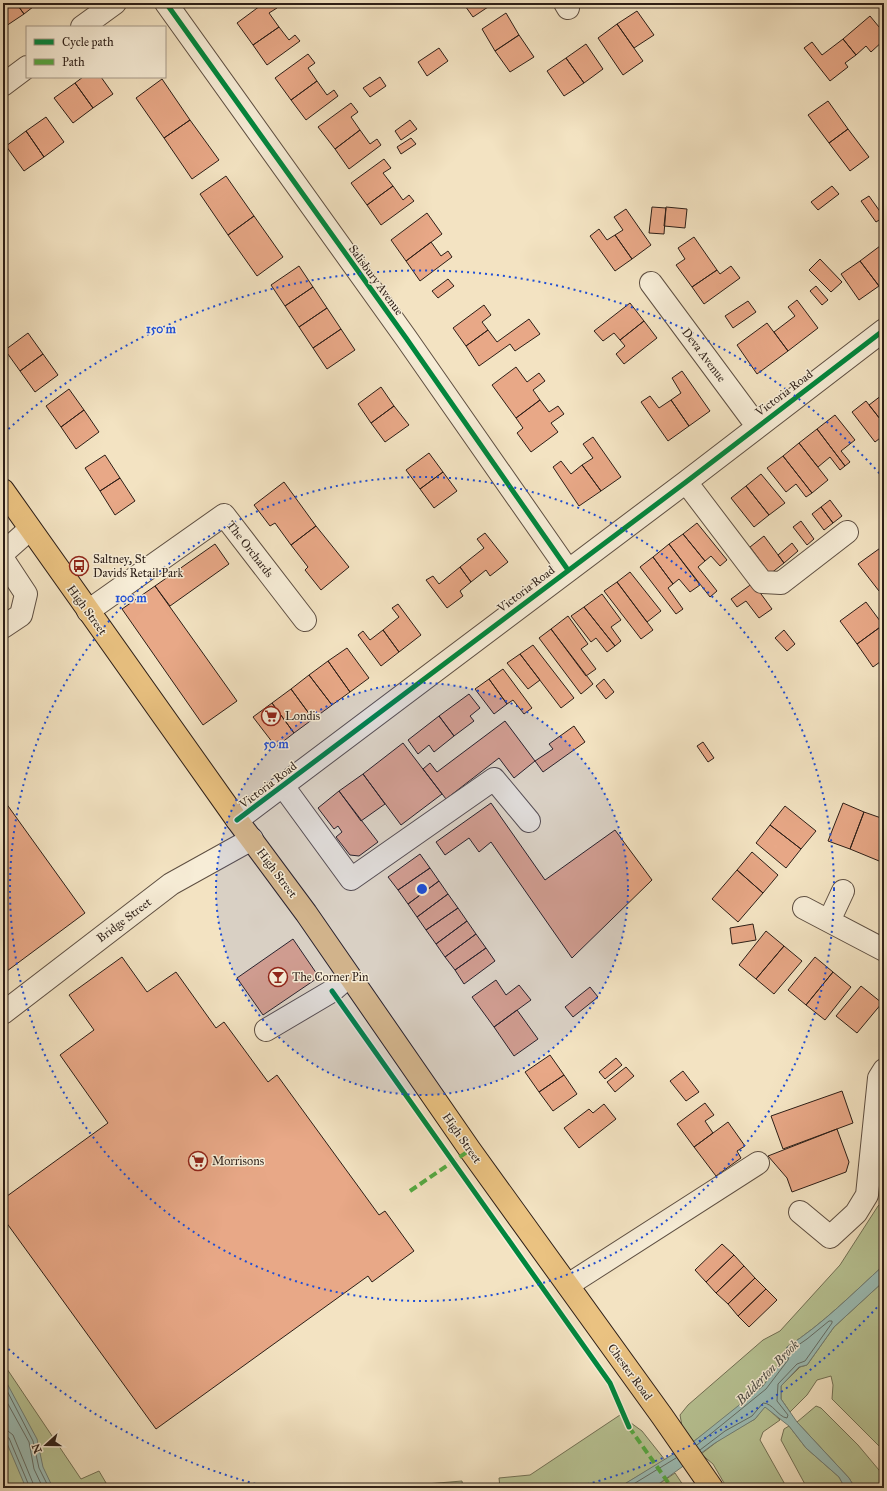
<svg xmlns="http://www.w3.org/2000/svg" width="887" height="1491" viewBox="0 0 887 1491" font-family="'IM FELL Great Primer',serif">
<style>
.green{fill:#b8c495;stroke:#727156}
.water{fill:#9cbeb7;stroke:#6f7e77}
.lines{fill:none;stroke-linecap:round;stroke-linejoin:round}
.shore{stroke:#646e67;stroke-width:1}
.building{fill:#e8a887;stroke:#2c1e17}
.minor-casing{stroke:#5e4f42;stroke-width:24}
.major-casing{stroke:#2c1e17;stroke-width:24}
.minor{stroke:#f7edd7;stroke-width:22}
.major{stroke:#eac281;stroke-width:22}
.quiet{stroke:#54aa42;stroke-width:4;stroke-dasharray:8 4;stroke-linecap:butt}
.cycleway-casing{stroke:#f7edd7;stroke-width:8}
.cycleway{stroke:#00873e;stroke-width:5}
.ring{fill:none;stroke:#1d4ed8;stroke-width:2;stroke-dasharray:2 4}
.labels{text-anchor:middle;stroke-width:3;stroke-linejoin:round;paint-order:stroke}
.street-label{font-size:12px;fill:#2c1e17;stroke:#f7edd7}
.poi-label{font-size:12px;fill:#2c1e17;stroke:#f7edd7;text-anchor:start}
.water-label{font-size:13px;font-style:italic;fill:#4e4e47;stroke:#f7edd7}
.centre{fill:#1d4ed8;stroke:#f7edd7;stroke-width:2}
.ring-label{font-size:12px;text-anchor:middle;font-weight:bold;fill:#1d4ed8;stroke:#f7edd7;stroke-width:3;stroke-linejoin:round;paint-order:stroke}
</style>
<rect width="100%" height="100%" fill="#f3e3c2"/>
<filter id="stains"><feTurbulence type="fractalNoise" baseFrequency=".005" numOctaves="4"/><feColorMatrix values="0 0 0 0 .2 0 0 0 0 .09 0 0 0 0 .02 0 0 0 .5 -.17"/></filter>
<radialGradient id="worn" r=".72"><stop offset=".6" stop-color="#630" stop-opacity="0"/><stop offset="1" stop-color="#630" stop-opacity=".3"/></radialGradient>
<path class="green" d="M884,1200V1265C853,1293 823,1324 787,1347C776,1386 724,1418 693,1442L682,1426L680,1415L688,1405L763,1340L780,1331L840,1265L878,1206Z
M884,1281V1329L880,1334L884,1339V1451L832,1399L833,1385L831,1376L817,1380L807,1395L790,1412L781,1399V1386L800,1367L807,1365L834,1327Z
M3,1363L81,1479L99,1471L109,1488H3Z
M765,1406L780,1420L763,1432L760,1440L787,1488H727L713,1464L701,1454L727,1434L755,1419Z
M816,1406L821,1408L858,1445L884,1476V1488H855L849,1478L797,1422Z
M620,1415L642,1431L665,1460L618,1488H500L499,1478L530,1475Z
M789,1426L806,1448L839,1477L845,1488H807L781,1440L784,1429Z
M675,1473L685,1488H653Z
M462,1481L463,1488H378Z"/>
<path class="water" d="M884,1265V1281L834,1327L807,1365L799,1367L781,1386V1399L797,1422L849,1478L855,1488H845L839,1477L806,1448L789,1426L765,1407L755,1419L715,1443L653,1488H618L693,1442L763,1386L784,1358L787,1347C823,1324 853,1293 884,1265Z
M3,1376L37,1439L43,1467L53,1488H26L3,1434Z"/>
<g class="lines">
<path class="shore" d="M3,1383L33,1441L39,1468L49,1488
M3,1395L29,1442L34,1469L43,1488
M3,1430L8,1431L13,1435L35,1488
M3,1435L9,1438L30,1488
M697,1445L766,1389L788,1360L791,1350L807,1339L829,1321H832V1323L805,1361L797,1364L778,1384L777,1401L788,1415L787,1418C778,1417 773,1403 763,1403L752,1416L725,1431L700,1450
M627,1488L676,1458"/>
</g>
<path class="building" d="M3,3H16L24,14L3,28Z
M16,3H38L24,14Z
M264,3H273L277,8L269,13L279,27L253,45L237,23Z
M463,3H494L473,17Z
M637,11L654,35L634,48L617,24Z
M506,13L519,35L495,51L482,29Z
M870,16L884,33V40L871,52L866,46L856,55L843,39Z
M617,24L643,61L623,75L598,38Z
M279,27L289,40L295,35L300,41L267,65L253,45Z
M519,35L534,57L510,72L495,51Z
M843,39L856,55L845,63L848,67L830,81L804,48L812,42L822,55Z
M586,44L603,69L584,83L566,58Z
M439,48L448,61L427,76L418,62Z
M308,54L315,63L308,68L317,81L291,100L275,78Z
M566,58L584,83L564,96L547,71Z
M83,77H101L113,94L93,108L75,83Z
M380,77L386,86L370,97L363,88Z
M162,79L190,120L164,138L136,98Z
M317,81L327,95L334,90L338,96L306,120L291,100Z
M75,83L93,108L73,123L54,98Z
M828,101L848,129L829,143L808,115Z
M351,103L358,112L351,117L360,130L335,149L318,127Z
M46,117L64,142L44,157L26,131Z
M190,120L219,160L192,179L164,138Z
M410,120L417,129L401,140L395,131Z
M848,129L869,157L850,171L829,143Z
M360,130L370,144L377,139L381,145L349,169L335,149Z
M26,131L44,157L24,171L6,146Z
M411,138L416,144L401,154L397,147Z
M384,159L391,168L383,173L393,186L367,205L351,183Z
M226,176L254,216L228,235L200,194Z
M393,186L403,200L409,195L414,201L381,225L367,205Z
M832,186L839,194L818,210L811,202Z
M869,196L884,217L876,222L861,201Z
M652,207L666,208L664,234L649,233Z
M666,207L687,209L685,228L664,226Z
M626,209L651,245L632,259L615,235L623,230L614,217Z
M427,213L442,234L406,261L391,240Z
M254,216L283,257L257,276L228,235Z
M599,229L607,240L615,235L632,259L615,271L590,236Z
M694,237L717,270L692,287L676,265L685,259L678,248Z
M431,242L441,256L448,251L452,257L420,281L406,261Z
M880,246L884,252V282L879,286L860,261Z
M820,259L842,282L831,292L809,270Z
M860,261L879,286L859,300L841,274Z
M299,266L313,287L285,306L271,285Z
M731,266L740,278L704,304L692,287L717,270L720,274Z
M448,279L454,286L438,298L432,291Z
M816,286L828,300L822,305L810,291Z
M313,287L327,308L299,327L285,306Z
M797,300L818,328L788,351L774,332L795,316L788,307Z
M748,301L756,312L733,328L725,316Z
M630,303L644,321L620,340L614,333L603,341L594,331Z
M484,305L491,315L482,322L488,330L466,346L453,328Z
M327,308L341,329L313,348L299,327Z
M529,319L540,334L515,351L510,344L479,366L466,346L488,330L497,342Z
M644,321L657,338L624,364L616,354L625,346L620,340Z
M767,323L788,351L757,374L737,345Z
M341,329L355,350L327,369L313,348Z
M28,333L43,354L20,371L5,350Z
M43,354L58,375L35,392L20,371Z
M516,367L527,382L539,373L545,381L533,390L540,400L516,418L492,385Z
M682,371L710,411L689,426L671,400L681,393L672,378Z
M381,387L394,406L371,423L358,404Z
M69,389L84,410L61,427L46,406Z
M882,395L884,398V424L869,405Z
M650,396L659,408L671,400L689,426L668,441L641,402Z
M540,400L549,412L558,406L564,414L551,423L558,432L531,452L517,433L523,428L516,418Z
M866,401L884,424V435L875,442L852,412Z
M394,406L409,425L385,442L371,423Z
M84,410L99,432L76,449L61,427Z
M835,415L855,440L841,451L850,462L845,466L817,429Z
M817,429L845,466L840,470L830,457L818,467L799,443Z
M593,437L621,477L601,491L582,465L593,458L583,444Z
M799,443L828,480L812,493L783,456Z
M429,453L443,472L420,489L406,470Z
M105,455L120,478L100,491L85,468Z
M783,456L812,493L806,497L796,484L786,492L767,468Z
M561,461L571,474L582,465L601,491L579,506L553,467Z
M443,472L457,491L434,508L420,489Z
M761,474L785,503L769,515L746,486Z
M120,478L135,501L115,515L100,491Z
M284,482L316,526L291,545L275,523L270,526L254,505Z
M746,486L769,515L754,527L731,498Z
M830,500L842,516L833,523L821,507Z
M821,507L833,523L824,530L812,514Z
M801,521L814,539L807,545L793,527Z
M697,523L727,560L720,566L711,556L705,561L683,534Z
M316,526L349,567L321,590L305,570L308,567L291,545Z
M485,533L508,562L490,576L486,570L471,582L460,567L484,548L477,539Z
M683,534L705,561L698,567L717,591L710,597L669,544Z
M764,536L784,563L770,574L750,547Z
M792,543L798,551L784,563L778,555Z
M215,544L229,564L170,606L155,586Z
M669,544L700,585L690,592L679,579L673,584L653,557Z
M883,546L884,548V588L879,591L858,564Z
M653,557L673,584L668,588L683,609L676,614L640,567Z
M460,567L471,582L460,591L463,596L447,608L426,580L433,576L439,584Z
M630,572L661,611L647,622L617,582Z
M617,582L653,630L641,639L604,591Z
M753,583L772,609L759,618L746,601L737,607L731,599Z
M155,586L237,701L203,725L122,609Z
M602,594L621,620L611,627L621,641L615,646L584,607Z
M866,602L883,625L857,644L840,621Z
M398,604L421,635L399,652L383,630L399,617L392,608Z
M584,607L615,646L607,652L596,638L591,642L571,616Z
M568,616L588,644L581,649L596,669L586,676L551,629Z
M883,625L884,659L873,667L857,644Z
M551,629L593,684L581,694L539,638Z
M383,630L399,652L381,666L358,635L363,631L370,640Z
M784,630L795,644L787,651L775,638Z
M533,645L574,698L561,708L520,654Z
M347,648L369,678L350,692L328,661Z
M520,654L540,680L528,689L507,663Z
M328,661L350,692L332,705L309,675Z
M503,669L532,708L524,714L513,700L507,704L489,679Z
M309,675L332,705L313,719L291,689Z
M489,679L507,704L494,714L475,689Z
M604,679L614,692L606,699L596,686Z
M291,689L313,719L294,733L272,703Z
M469,694L480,708L470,716L474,721L454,736L439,716Z
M272,703L294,733L276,747L253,717Z
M439,716L454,736L434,752L429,745L418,754L408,740Z
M505,721L535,761L514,778L499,758L446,799L423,769L430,763L437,772Z
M574,726L585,742L543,772L535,761L553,749L549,744Z
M703,742L714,758L708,762L697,746Z
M403,743L442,794L401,825L363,774Z
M363,774L385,804L361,821L339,791Z
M339,791L378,842L359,856L350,855L336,837L342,832L338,826L334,829L318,808Z
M3,799L85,913L3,974Z
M491,803L545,880L615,830L652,880L572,958L491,842L479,852L469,838L445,855L436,842Z
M843,803L864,812L850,849L828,841Z
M785,806L816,831L801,849L770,825Z
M864,812L884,819V863L850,849Z
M770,825L801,849L786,868L756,843Z
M752,852L778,875L763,893L737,870Z
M420,854L430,868L398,890L388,877Z
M430,868L439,881L408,904L398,890Z
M737,870L763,893L738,922L712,899Z
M439,881L448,894L417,917L408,904Z
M448,894L458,908L426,930L417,917Z
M458,908L467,921L436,944L426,930Z
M467,921L476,934L445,957L436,944Z
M753,924L756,940L732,944L730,928Z
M766,931L784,946L756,979L739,965Z
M476,934L486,948L455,970L445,957Z
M293,939L319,977L263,1015L237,978Z
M784,946L802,961L774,994L756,979Z
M486,948L495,961L464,984L455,970Z
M122,957L147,992L176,972L216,1028L224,1022L268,1082L277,1075L379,1215L385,1211L414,1251L372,1282L368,1276L156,1429L3,1218V1199L108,1123L60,1055L94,1030L69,995Z
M815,957L833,972L806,1005L788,990Z
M833,972L851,987L825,1020L806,1005Z
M496,980L506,995L519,985L531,1000L494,1027L472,997Z
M861,986L882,1003L857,1033L836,1016Z
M590,987L598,997L573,1017L565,1007Z
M517,1010L538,1039L514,1056L494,1027Z
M550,1055L564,1075L539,1092L525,1072Z
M616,1058L622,1065L605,1079L599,1072Z
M626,1067L634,1076L615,1092L607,1082Z
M683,1071L699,1092L686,1101L670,1081Z
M564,1075L577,1094L553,1111L539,1092Z
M842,1091L853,1123L783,1149L771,1116Z
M705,1103L714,1115L705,1121L713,1133L694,1147L677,1124Z
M604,1104L616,1119L579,1148L564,1128L589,1109L593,1113Z
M728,1122L745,1146L737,1151L741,1158L716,1176L694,1147Z
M837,1129L849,1162L846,1172L792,1192L787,1178L768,1156Z
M722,1244L734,1255L706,1282L695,1270Z
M734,1255L744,1266L716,1293L706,1282Z
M744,1266L755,1278L728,1304L716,1293Z
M755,1278L766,1289L738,1316L728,1304Z
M766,1289L777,1300L749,1327L738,1316Z"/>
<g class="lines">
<g class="minor-casing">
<path id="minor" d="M166,3L406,338L568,570
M565,3L568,8
M82,27L115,3
M3,85L27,67
M651,283L757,426
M686,482L762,582L781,583L847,532
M3,553L30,529
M3,559L26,594L21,615L3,627
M88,611L224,515L305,620
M283,786L351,879L494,779L529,821
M237,820L686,482L884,330
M804,908L884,950
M829,921L843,891
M3,1013L171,884L252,839
M266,1030L332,991L349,976
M800,1212L830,1237L856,1213L867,1195L879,1078L884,1070
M568,1285L758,1163"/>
</g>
<g class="major-casing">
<path id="major" d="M3,490L237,820L306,913L470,1150L662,1416L712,1488"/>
</g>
<use href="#minor" class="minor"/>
<use href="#major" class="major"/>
<path class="quiet" d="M410,1191L470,1150
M629,1427L672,1488"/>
<g class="cycleway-casing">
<path id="cycleway" d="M166,3L406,338L568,570
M237,820L686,482L884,330
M332,991L610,1383L629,1427"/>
</g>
<use href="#cycleway" class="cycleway"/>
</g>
<circle cx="422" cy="889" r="206" fill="#1d4ed8" fill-opacity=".12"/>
<g class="ring">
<circle cx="422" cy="889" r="206"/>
<circle cx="422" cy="889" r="412"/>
<path d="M881 1303A618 618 0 0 1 577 1487M267 1487A618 618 0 0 1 4 1345M4 433A618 618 0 0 1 881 475"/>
</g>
<defs>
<g id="bus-ring" transform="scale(1)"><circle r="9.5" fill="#f7edd7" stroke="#8f2418" stroke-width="1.5"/><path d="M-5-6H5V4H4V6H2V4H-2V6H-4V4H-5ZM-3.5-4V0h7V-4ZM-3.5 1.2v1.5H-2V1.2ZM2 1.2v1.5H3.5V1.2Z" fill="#8f2418"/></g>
<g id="supermarket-ring" transform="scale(1)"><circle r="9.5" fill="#f7edd7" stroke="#8f2418" stroke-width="1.5"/><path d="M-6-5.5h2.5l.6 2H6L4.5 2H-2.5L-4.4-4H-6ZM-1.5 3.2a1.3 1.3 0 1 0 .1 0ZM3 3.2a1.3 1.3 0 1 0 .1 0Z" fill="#8f2418"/></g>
<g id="bar-ring" transform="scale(1)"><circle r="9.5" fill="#f7edd7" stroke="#8f2418" stroke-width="1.5"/><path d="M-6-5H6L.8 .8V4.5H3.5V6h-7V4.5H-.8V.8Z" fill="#8f2418"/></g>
</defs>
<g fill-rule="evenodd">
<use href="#bus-ring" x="79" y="566"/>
<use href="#supermarket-ring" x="271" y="716"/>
<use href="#bar-ring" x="278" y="977"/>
<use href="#supermarket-ring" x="198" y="1161"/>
</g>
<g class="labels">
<g class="street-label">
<text transform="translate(376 280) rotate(54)" y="4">Salisbury Avenue</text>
<text transform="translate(704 355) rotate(53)" y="4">Deva Avenue</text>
<text transform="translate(784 393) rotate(-37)" y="4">Victoria Road</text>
<text transform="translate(250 549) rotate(52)" y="4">The Orchards</text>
<text transform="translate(526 589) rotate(-37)" y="4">Victoria Road</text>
<text transform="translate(87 610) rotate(54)" y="4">High Street</text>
<text transform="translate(268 785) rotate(-37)" y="4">Victoria Road</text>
<text transform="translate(277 873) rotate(53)" y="4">High Street</text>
<text transform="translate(124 920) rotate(-37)" y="4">Bridge Street</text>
<text transform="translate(462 1138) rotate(55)" y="4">High Street</text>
<text transform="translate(630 1372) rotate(54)" y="4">Chester Road</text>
</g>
<g class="poi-label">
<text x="93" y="563">Saltney, St<tspan x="93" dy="14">Davids Retail Park</tspan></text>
<text x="285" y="720">Londis</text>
<text x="292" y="981">The Corner Pin</text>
<text x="212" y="1165">Morrisons</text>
</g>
<g class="water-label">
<text transform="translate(767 1372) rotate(-46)" y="5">Balderton Brook</text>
</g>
</g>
<circle cx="422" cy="889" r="6" class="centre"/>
<g class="ring-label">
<text x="161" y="333">150 m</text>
<text x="131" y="602">100 m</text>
<text x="276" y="748">50 m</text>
</g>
<rect width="887" height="1491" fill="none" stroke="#f3e3c2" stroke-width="16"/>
<rect x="4" y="4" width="879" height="1483" fill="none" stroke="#2c1e17" stroke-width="2"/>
<rect x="8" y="8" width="871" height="1475" fill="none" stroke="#2c1e17"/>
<rect x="26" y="26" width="140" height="52" fill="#f7edd7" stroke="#a69a8a"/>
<rect x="34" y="39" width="20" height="6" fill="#00873e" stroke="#a69a8a"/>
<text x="62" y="46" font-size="12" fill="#2c1e17">Cycle path</text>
<rect x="34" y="59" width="20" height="6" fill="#54aa42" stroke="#a69a8a"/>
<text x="62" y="66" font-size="12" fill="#2c1e17">Path</text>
<g transform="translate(46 1445) rotate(249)" stroke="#f7edd7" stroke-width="3" paint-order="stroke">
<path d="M0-3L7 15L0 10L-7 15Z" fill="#2c1e17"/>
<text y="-6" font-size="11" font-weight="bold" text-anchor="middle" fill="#2c1e17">N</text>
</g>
<rect width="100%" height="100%" filter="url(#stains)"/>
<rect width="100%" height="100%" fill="url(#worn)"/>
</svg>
